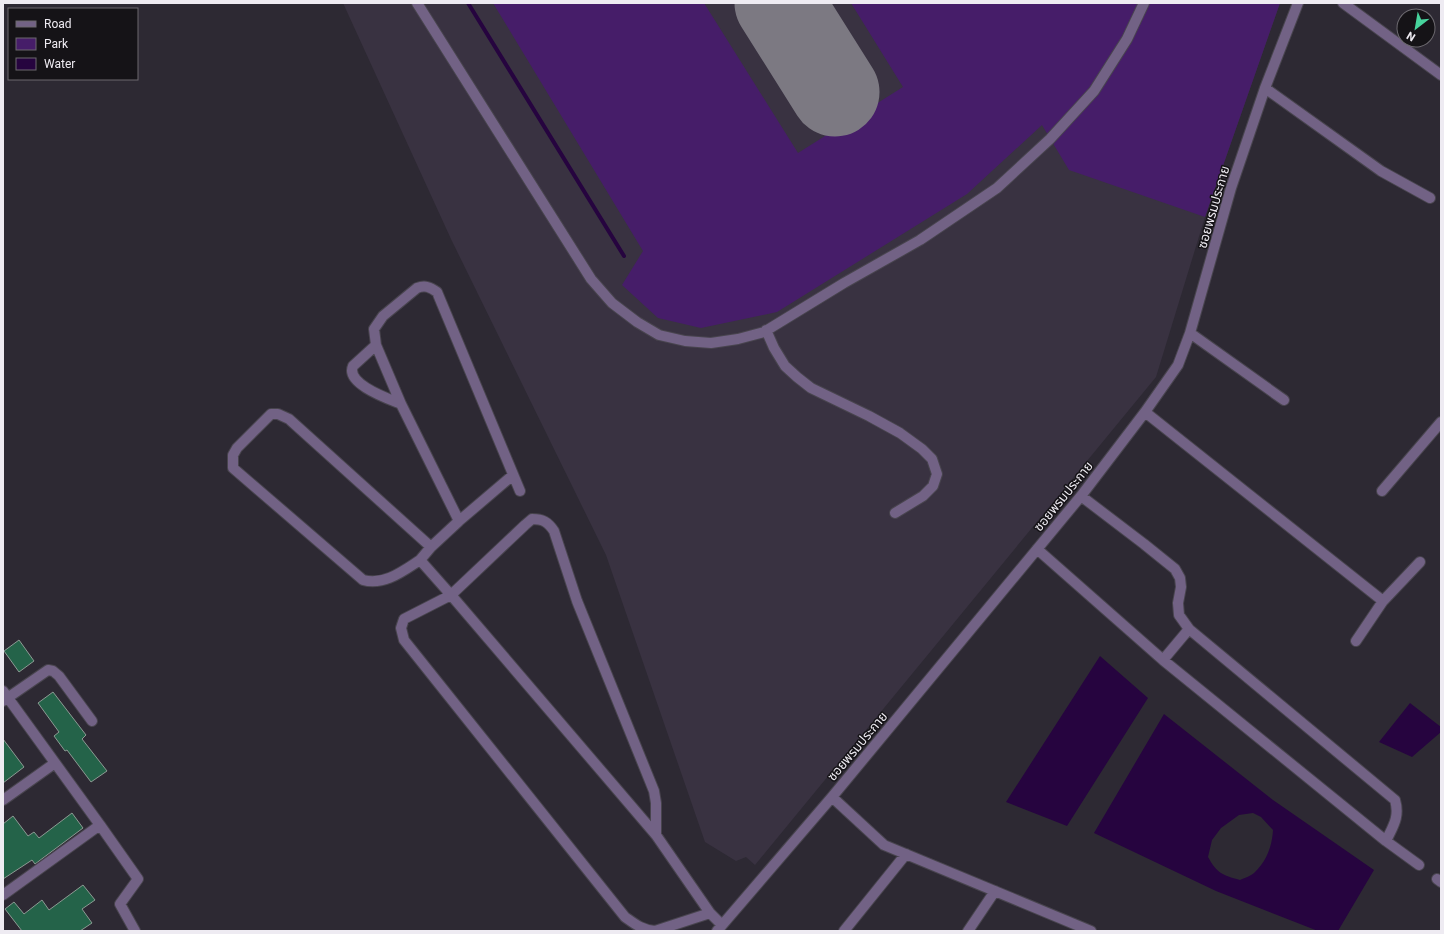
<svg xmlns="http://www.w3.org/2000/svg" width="1444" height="934" viewBox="0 0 1444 934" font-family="Roboto,'Noto Sans Thai',sans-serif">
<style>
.built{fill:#393241}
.green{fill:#461d69}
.water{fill:#26043f;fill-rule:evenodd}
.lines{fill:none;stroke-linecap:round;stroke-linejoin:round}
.stream{stroke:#26043f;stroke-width:4}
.runway{stroke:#7c7982;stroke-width:89}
.building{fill:#246349;stroke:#8c9a93}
.minor-casing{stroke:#48444e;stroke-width:12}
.minor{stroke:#726285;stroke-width:10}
.labels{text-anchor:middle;stroke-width:3;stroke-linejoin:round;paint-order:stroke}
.street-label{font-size:13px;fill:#eeebf2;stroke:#151317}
</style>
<rect width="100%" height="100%" fill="#2d2933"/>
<path class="built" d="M343,3H1280L1205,217L1156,377L755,865L746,857L736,861L705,842L606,555L451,239Z"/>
<path class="green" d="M493,3H704L798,153L903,87L851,3H1280L1205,217L1069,170L1042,125L967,194L777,312L701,328L658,318L622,285L643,251Z"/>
<path class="water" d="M1100,656L1148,698L1067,826L1006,802Z
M1410,703L1441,727V732L1412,757L1379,742Z
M1164,714L1273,800L1374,870L1338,931H1318L1216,891L1094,833ZM1253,813L1261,817L1273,830C1272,846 1267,861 1254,873C1251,876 1244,878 1240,880C1222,875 1217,873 1208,857L1212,840L1221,828L1239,815Z"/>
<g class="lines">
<path class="stream" d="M468,3L624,256"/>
<path class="runway" d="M779,3L835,92"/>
</g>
<path class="building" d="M19,640L34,661L19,672L4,651Z
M53,692L86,735L82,739L107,771L91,782L67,750L65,751L54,736L59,732L38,703Z
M3,739L24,767L3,783Z
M72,813L83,828L35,864L32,860L3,879V824L13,816L28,836L34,832L39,838Z
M83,885L95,900L82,909L92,923L80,931H22L5,909L14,902L24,914L42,900L49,910Z"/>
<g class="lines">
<g class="minor-casing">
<path id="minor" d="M417,3L591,279L612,303L637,322L659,335L685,341L711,343L738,339L764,332L844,283L920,240L997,188L1050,139L1094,91L1127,39L1144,3
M1343,3L1441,75
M1265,88L1381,171L1430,198
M766,330L774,348L785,366L797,377L811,388L869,416L900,433L922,449L932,459L937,474L933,486L923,496L895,513
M1190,333L1284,400
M376,345L353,366C345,384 389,399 401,404
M1145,412L1383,601
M1382,491L1441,422
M1081,496L1144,544L1175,569L1180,578L1181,587L1178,603L1179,615L1189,629L1395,800C1400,817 1393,826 1386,841
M459,521L513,475
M431,547L459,521L401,404L376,345L374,329L383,316L417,288C425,285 430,287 437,292L520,491
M1037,549L1163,660L1386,841L1419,865
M420,560L431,547L289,419L278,414H271L237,448L233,455V468L363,580C384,586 403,571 420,560L451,595L404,619L401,628L404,640L625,917C635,924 642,930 655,931
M1356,641L1383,601L1420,562
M1163,660L1189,629
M3,691L100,825L3,895
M3,701L48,670L53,671L59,676L92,721
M832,797L884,845L1091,931
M3,800L55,763
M100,825L138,879L120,904L135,931
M656,835V803L654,791L577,601L554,531C548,522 543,519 532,519L525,525L451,595L656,835L710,913L722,925
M1437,879L1441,882
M655,931L710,913
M717,931L832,797L1081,496L1145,412L1178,365L1190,333L1231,188L1265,88L1298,3
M844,931L906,854
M968,931L995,891"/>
</g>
<use href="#minor" class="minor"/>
</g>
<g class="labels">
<g class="street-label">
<text transform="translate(1213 207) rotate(-74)" y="5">ซอยพรมประกาย</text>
<text transform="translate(1063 496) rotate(-51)" y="5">ซอยพรมประกาย</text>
<text transform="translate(857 746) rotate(-50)" y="5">ซอยพรมประกาย</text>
</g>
</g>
<rect width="1444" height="934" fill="none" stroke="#eeebf2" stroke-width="8"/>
<rect x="8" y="8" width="130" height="72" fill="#151317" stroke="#6c696f"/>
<rect x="16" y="21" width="20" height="6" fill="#726285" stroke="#6c696f"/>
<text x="44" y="28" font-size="12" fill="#eeebf2">Road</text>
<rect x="16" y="38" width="20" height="12" fill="#461d69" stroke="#6c696f"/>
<text x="44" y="48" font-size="12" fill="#eeebf2">Park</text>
<rect x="16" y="58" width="20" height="12" fill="#26043f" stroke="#6c696f"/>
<text x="44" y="68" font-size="12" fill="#eeebf2">Water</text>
<g transform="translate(1416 28) rotate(211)"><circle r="19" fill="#151317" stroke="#6c696f"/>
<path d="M0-3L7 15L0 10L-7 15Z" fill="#47d49d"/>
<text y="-6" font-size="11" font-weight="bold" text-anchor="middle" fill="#eeebf2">N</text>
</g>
</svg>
